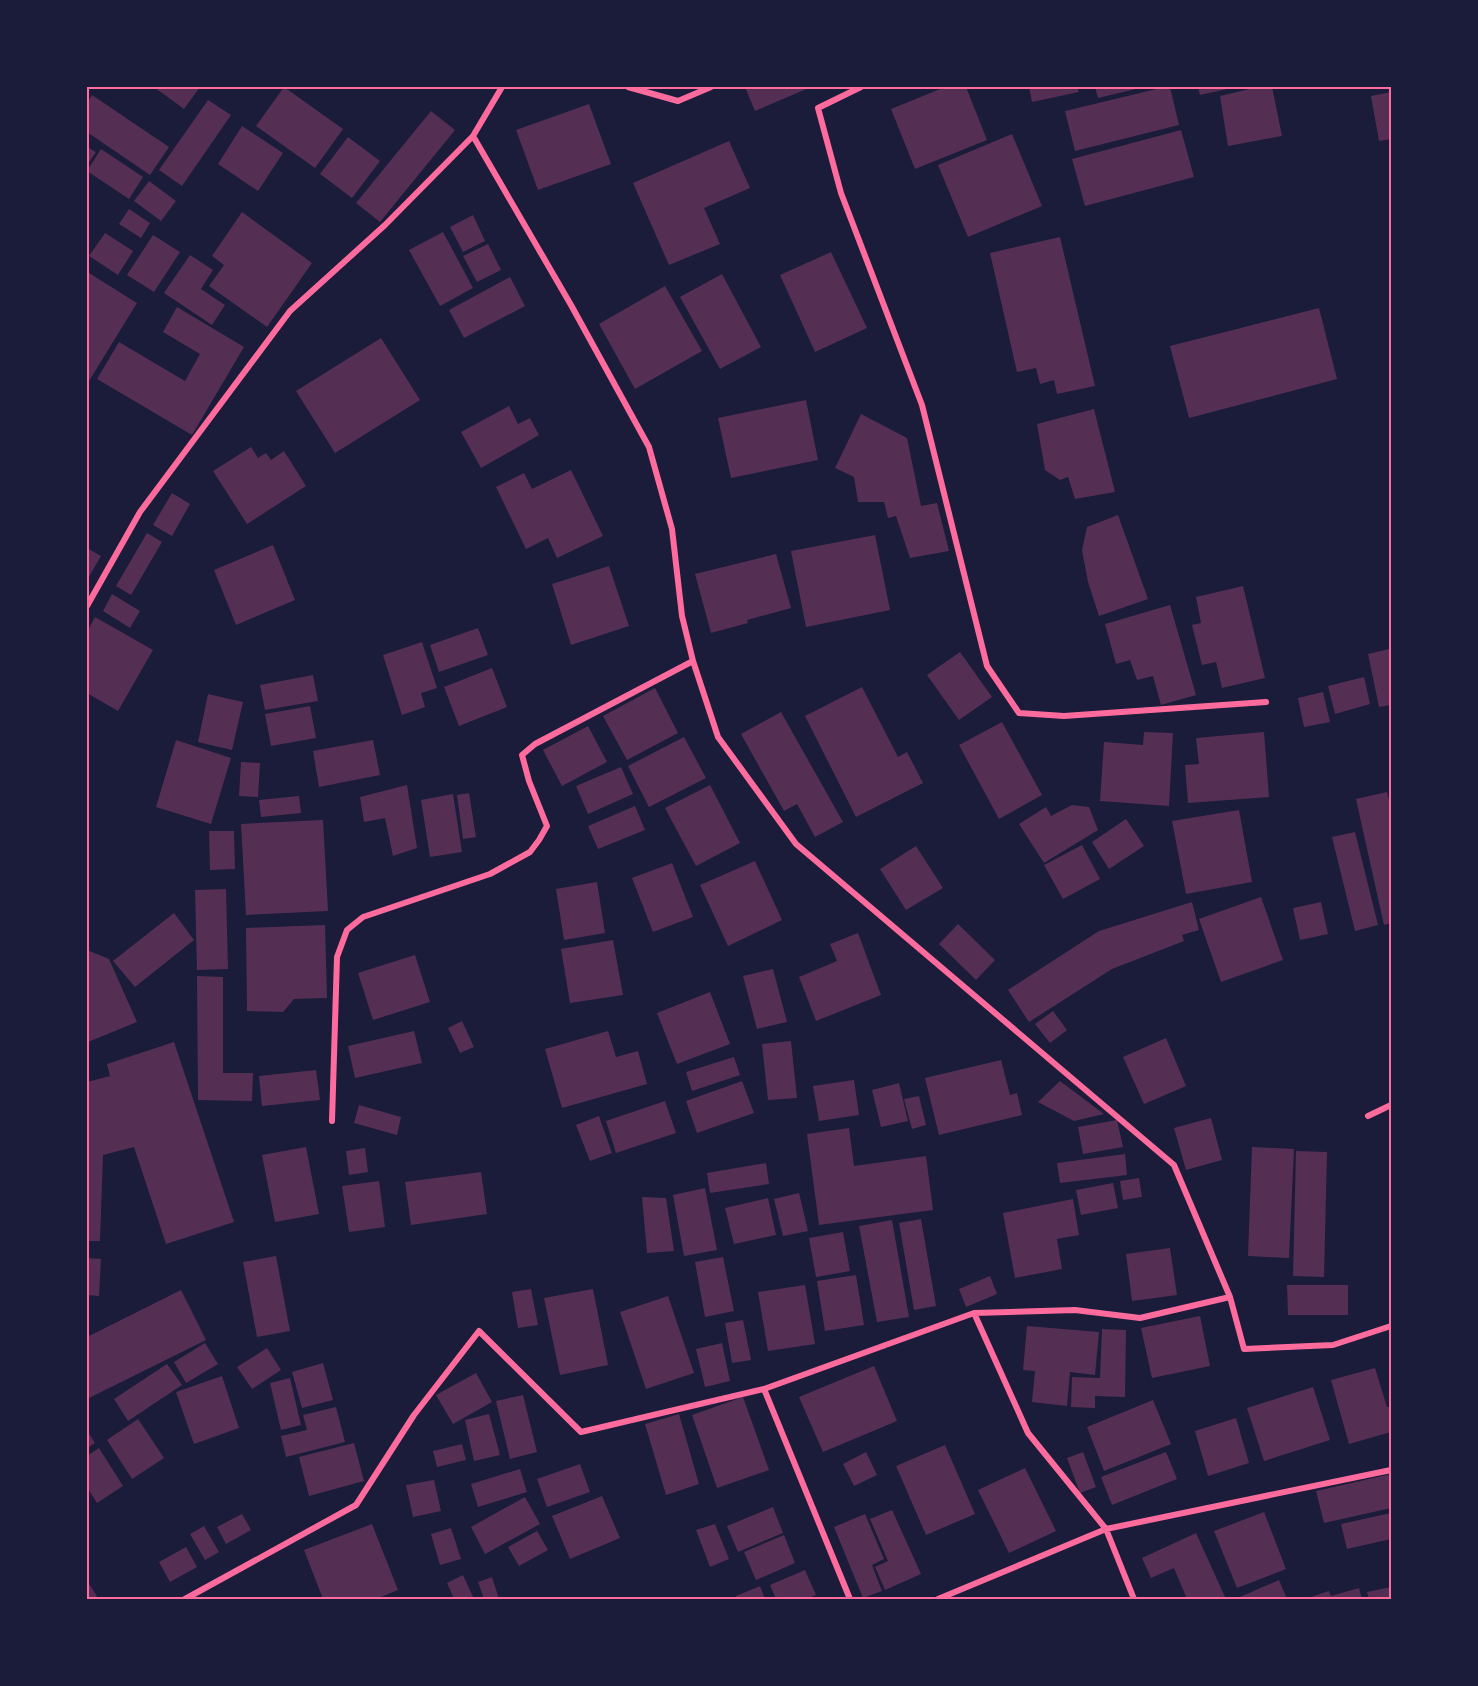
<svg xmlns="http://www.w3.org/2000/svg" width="1478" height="1686" viewBox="0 0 1478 1686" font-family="Arial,sans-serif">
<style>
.building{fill:#542f53}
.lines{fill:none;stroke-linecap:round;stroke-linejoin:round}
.minor{stroke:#ff6b9d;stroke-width:6}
.neatline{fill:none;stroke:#ff6b9d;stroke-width:2}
</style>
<rect width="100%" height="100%" fill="#1b1b3a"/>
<path class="building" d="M154,87H200L184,109Z
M284,87L343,129L315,168L256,126Z
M745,87H811L755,111Z
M945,87H966L987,140L915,169L891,109Z
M1029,87H1077L1079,92L1032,102Z
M1095,87H1140V88L1098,98Z
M1165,87H1170L1179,125L1075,151L1065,111Z
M1198,87H1231L1232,88L1200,95Z
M1258,87H1272L1282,136L1228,146L1220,96Z
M1391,92V139L1379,141L1371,96Z
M92,95L169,147L150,175L87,132V103Z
M208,100L231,115L182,186L159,170Z
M589,104L611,164L538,190L516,130Z
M431,111L455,130L380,222L356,203Z
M242,126L283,153L258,191L218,164Z
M1181,130L1194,177L1085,206L1072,159Z
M1012,134L1042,206L968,237L938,165Z
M348,137L380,161L352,198L320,174Z
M729,141L750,188L704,208L720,244L669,265L633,183Z
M87,147L96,152L87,165Z
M101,149L143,177L129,199L87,171Z
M149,181L176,201L161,221L134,201Z
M129,209L150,223L141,238L119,224Z
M242,212L312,263L267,327L209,286L224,265L212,256Z
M473,215L485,241L463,252L450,227Z
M443,232L473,288L440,306L409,250Z
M105,233L133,251L118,275L89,256Z
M153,235L180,252L154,292L127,275Z
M1060,237L1095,386L1057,394L1054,380L1040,384L1036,368L1017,372L990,253Z
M488,244L501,270L477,282L463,256Z
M831,252L867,328L815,352L780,275Z
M190,255L213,270L201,289L225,305L212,325L164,293Z
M89,273L137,303L89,381L87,380V275Z
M722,274L761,347L720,369L680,297Z
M510,277L525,306L464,338L449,310Z
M665,286L702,351L635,389L599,324Z
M177,307L244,347L192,435L97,379L119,342L185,381L200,354L163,332Z
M1319,308L1337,379L1189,418L1170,346Z
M381,338L420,400L335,453L296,391Z
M806,400L818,460L731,478L718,418Z
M509,406L518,424L530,418L539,435L481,468L461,432Z
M1094,409L1115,492L1075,499L1068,477L1060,480L1045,470L1037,424Z
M861,414L907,438L921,506L937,503L949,551L910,558L896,516L888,518L884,502H858L854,477L835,468Z
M251,447L258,458L266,453L271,460L284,451L306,486L247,524L213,471Z
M571,470L603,536L557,558L548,538L526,549L496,487L524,473L532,489Z
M172,493L190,504L172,536L153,525Z
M1118,515L1148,599L1099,616L1088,582L1082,550L1087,527Z
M147,533L162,542L131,595L116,586Z
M875,535L890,610L806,627L791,551Z
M273,545L295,600L236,625L214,570Z
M87,548L101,556L87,580Z
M776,554L791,608L747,620L748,623L711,633L695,574Z
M609,566L629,626L571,645L552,584Z
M1243,586L1265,678L1222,688L1216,662L1202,665L1192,625L1201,623L1196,597Z
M112,594L140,611L130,628L103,611Z
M1170,605L1196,695L1161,705L1153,676L1137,680L1130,660L1116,664L1105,624Z
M95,617L153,650L118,711L87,693V632Z
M478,628L488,655L439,672L430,645Z
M422,642L437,688L421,693L425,707L402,715L383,655Z
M1389,649L1391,660V705L1379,707L1368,654Z
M960,652L992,697L959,720L927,675Z
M492,668L507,707L459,726L444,687Z
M313,675L318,701L265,710L260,685Z
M1364,677L1370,704L1335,714L1328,686Z
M862,687L898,757L907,752L923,783L856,817L805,716Z
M655,688L678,733L627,760L603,716Z
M1323,692L1330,722L1304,727L1298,698Z
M208,694L243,702L232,750L198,742Z
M310,706L316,738L271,746L265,714Z
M781,712L843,822L815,837L797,804L784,811L741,734Z
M1002,722L1042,795L999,819L959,745Z
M588,726L607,762L562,786L543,750Z
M1144,732L1173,733L1169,806L1100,801L1104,742L1143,745Z
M1264,732L1269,797L1188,803L1185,765L1199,764L1196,738Z
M684,737L706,778L649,807L628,766Z
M176,740L231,758L211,824L156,807Z
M373,740L380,775L319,787L313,751Z
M241,762L260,763L258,797L239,796Z
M621,767L633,794L588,814L576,786Z
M407,785L417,848L393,856L385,818L364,822L360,797Z
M710,785L740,843L696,866L665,808Z
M1387,792L1391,809V923L1384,925L1356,799Z
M469,793L476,837L463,839L457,795Z
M453,794L462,852L430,857L421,800Z
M299,796L301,813L261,817L259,800Z
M1072,805L1089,807L1098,830L1044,863L1019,824L1046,807L1051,816Z
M635,806L645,830L598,849L588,826Z
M1239,810L1252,882L1186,894L1172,821Z
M1126,819L1144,846L1109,869L1092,842Z
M323,820L328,911L246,915L241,824Z
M209,831H234L235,869L210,870Z
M1355,832L1378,925L1355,931L1332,837Z
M1082,845L1100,879L1063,899L1044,865Z
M916,846L943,888L906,910L880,869Z
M755,861L782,920L728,946L700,885Z
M672,863L693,917L653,932L632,878Z
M597,882L605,933L564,940L556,889Z
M226,889L228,969L197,970L195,890Z
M1261,897L1283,960L1221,982L1199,919Z
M1192,902L1199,930L1182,935L1184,941L1112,969L1029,1022L1008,990L1099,931Z
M1321,902L1328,934L1300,940L1293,908Z
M174,913L194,940L135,987L113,961Z
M958,924L995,960L976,980L939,944Z
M325,925L327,998L294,999L283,1012L247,1011L246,928Z
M858,933L881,995L816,1021L799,977L837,961L830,944Z
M613,940L623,995L570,1003L561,949Z
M87,950L109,959L137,1022L88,1042Z
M415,955L430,1002L373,1020L358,973Z
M773,969L787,1022L757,1029L743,976Z
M197,976L223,977V1073H253L252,1101L198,1100Z
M710,992L730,1044L677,1064L657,1013Z
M1053,1011L1067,1030L1050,1043L1035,1024Z
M462,1021L474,1047L460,1053L448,1028Z
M414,1031L422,1063L355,1078L348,1046Z
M608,1031L616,1057L638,1051L647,1084L562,1108L545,1049Z
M1166,1038L1186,1086L1144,1104L1123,1057Z
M791,1041L797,1098L768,1100L762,1044Z
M174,1042L234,1222L166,1244L134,1147L103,1155L100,1241H87V1082L110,1076L107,1064Z
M734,1057L740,1075L692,1091L686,1072Z
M1001,1060L1010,1095L1017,1093L1022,1115L939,1135L925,1078Z
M316,1070L320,1100L262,1106L259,1076Z
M854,1080L859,1115L819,1121L813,1086Z
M742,1081L754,1113L697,1133L686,1101Z
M1060,1081L1104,1114L1074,1121L1038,1102Z
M899,1083L908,1121L881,1127L872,1090Z
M919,1096L926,1125L912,1129L904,1099Z
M665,1101L676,1133L616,1153L606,1121Z
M359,1105L401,1117L397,1135L354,1123Z
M599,1116L612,1153L590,1161L576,1125Z
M1211,1118L1222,1160L1186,1170L1174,1128Z
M1117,1120L1123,1147L1083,1154L1078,1127Z
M849,1128L854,1166L926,1156L933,1210L819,1225L807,1134Z
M306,1147L319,1214L275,1222L262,1155Z
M1252,1147L1294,1149L1289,1258L1248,1256Z
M365,1148L368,1172L349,1175L346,1151Z
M1296,1151L1327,1152L1324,1277L1293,1276Z
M1125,1154L1127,1175L1060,1183L1057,1163Z
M766,1163L769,1184L710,1193L707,1173Z
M481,1172L487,1214L411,1225L405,1182Z
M1139,1178L1142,1197L1123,1200L1120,1181Z
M379,1181L385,1227L349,1232L342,1186Z
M1113,1183L1118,1208L1081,1215L1076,1190Z
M705,1188L717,1250L684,1256L673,1195Z
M799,1193L808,1231L783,1236L774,1199Z
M642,1197L666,1198L674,1251L647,1253Z
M768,1198L776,1235L734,1244L725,1208Z
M1073,1199L1079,1235L1057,1239L1062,1269L1015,1278L1003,1213Z
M921,1219L936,1306L914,1310L899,1223Z
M892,1220L909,1317L877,1322L859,1226Z
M843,1232L850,1271L816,1277L809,1238Z
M1170,1248L1177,1295L1132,1301L1126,1254Z
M276,1256L290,1331L257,1337L243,1262Z
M723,1257L734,1311L705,1317L695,1262Z
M87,1258L101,1259L99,1296L87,1295Z
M856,1275L864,1325L825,1331L817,1281Z
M990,1276L997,1294L966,1307L959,1289Z
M805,1285L815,1344L768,1351L758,1292Z
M1287,1285H1348V1315H1288Z
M531,1289L538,1325L518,1328L512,1292Z
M593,1289L608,1365L560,1375L544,1298Z
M181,1290L206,1340L87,1399V1337Z
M668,1296L694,1373L646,1389L620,1312Z
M1200,1316L1210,1366L1152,1378L1141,1328Z
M743,1320L751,1360L732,1363L725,1323Z
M1027,1326L1099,1332L1095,1375L1070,1372L1067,1406L1032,1402L1035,1371L1023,1370Z
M1102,1329L1126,1330L1125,1397L1095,1396V1408L1071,1407L1072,1377L1100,1378Z
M205,1343L218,1364L186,1383L174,1362Z
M722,1343L730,1381L705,1387L696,1349Z
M267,1348L281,1370L252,1389L237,1367Z
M323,1363L333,1400L302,1408L292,1372Z
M167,1364L182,1385L128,1421L114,1399Z
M874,1366L897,1421L823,1452L799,1397Z
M1375,1368L1387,1407H1391V1432L1349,1444L1331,1380Z
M476,1373L492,1402L453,1424L436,1395Z
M222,1376L239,1428L194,1444L176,1392Z
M290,1378L301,1425L281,1430L270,1383Z
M1313,1387L1330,1440L1264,1461L1247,1408Z
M523,1395L537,1452L510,1459L496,1401Z
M743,1397L769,1470L717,1488L692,1415Z
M1153,1400L1171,1444L1104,1471L1087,1427Z
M336,1407L345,1442L286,1457L281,1436L307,1430L303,1415Z
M489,1414L500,1455L474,1461L465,1420Z
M679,1414L699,1484L666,1495L645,1424Z
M1236,1418L1249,1463L1208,1476L1195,1431Z
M138,1419L164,1458L132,1479L107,1440Z
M87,1431L95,1443L87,1448Z
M354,1443L364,1481L309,1496L299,1457Z
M462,1444L466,1460L437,1467L433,1451Z
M945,1445L975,1514L926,1535L896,1466Z
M99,1448L123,1486L97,1503L87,1487V1456Z
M866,1452L877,1475L854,1486L843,1464Z
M1083,1452L1096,1487L1080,1493L1067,1458Z
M1166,1452L1177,1479L1112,1505L1101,1477Z
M580,1464L590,1492L547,1507L537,1479Z
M1025,1468L1056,1531L1009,1553L978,1490Z
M520,1469L527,1492L478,1507L471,1484Z
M1391,1474V1508L1324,1523L1316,1491Z
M434,1480L441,1511L413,1517L406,1485Z
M602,1496L620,1538L570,1559L552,1516Z
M525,1497L540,1524L485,1554L471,1527Z
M773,1507L783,1533L738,1552L727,1526Z
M892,1510L921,1574L885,1590L875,1567L888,1561L870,1519Z
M1264,1512L1286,1569L1237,1588L1214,1531Z
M1391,1513V1539L1347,1549L1341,1524Z
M242,1514L251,1530L226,1544L217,1527Z
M865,1514L884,1559L872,1565L882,1591L863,1598L834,1527Z
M372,1524L398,1590L376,1599H323L304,1550Z
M715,1524L729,1559L710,1567L696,1530Z
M204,1526L219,1552L205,1560L190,1534Z
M451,1528L461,1559L440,1565L431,1534Z
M537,1531L548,1550L519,1566L508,1547Z
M1196,1533L1226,1599H1187L1174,1568L1151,1578L1142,1558Z
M784,1535L795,1563L756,1580L744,1552Z
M186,1547L197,1567L170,1582L159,1562Z
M805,1570L816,1595L806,1599H776L770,1585Z
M463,1575L474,1599H454L447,1583Z
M492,1577L499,1599H484L478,1582Z
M1279,1580L1287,1599H1241L1240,1597Z
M87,1581L97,1596L92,1599H87Z
M760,1586L765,1599H737L736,1596Z
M1391,1587V1599H1369L1367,1592Z
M1359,1588L1362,1599H1305L1329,1591L1331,1596Z"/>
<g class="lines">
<path class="minor" d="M628,87L678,101L711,87
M861,87L818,108L841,193L922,405L987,666L1019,713L1064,716L1266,702
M473,136L571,305L649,447L672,529L682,616L693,661L718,737L796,844L1174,1165L1230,1297L1244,1349L1333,1345L1391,1326
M87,606L140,512L290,311L385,225L473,136L502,87
M1368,1116L1391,1105
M332,1121L337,957L347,930L363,917L490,874L530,852L539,840L547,826L529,781L522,755L535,744L693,661
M974,1313L1028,1433L1106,1529L1134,1599
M764,1389L850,1599
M185,1599L356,1505L414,1415L479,1331L581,1432L764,1389L974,1313L1075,1310L1140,1318L1230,1297
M938,1599L1106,1529L1391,1470"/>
</g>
<rect width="1478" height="1686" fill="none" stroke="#1b1b3a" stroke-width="177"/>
<rect x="88" y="88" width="1302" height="1510" class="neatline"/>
</svg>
